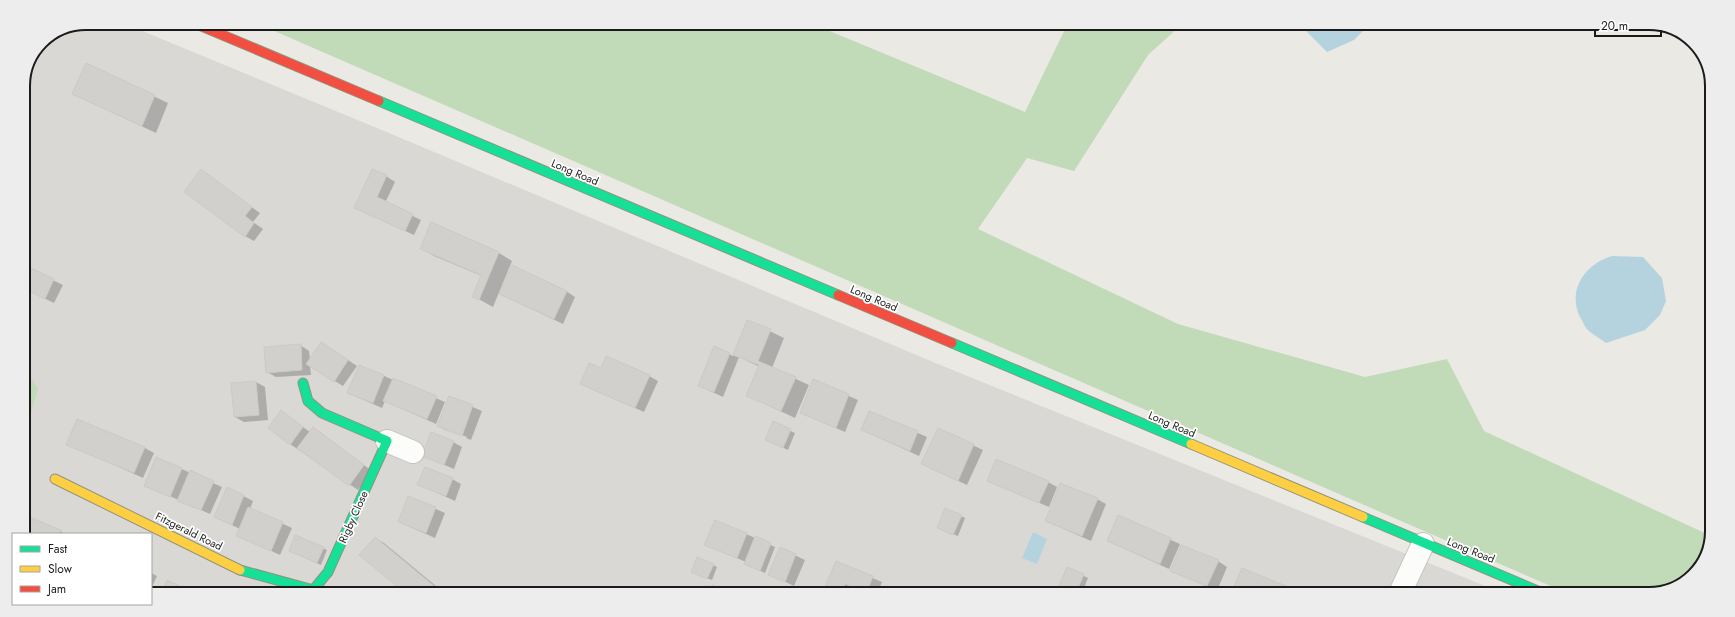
<svg xmlns="http://www.w3.org/2000/svg" width="1735" height="617" viewBox="0 0 1735 617" font-family="Jost,sans-serif">
<style>
.residential{fill:#d9d8d5}
.forest{fill:#c1dab7}
.water{fill:#b5d3df}
.shadow{fill:#0003}
.lines{fill:none;stroke-linecap:round;stroke-linejoin:round}
.stream{stroke:#b5d3df;stroke-width:7}
.building{fill:#d2d0cc;stroke:#cdcac4}
.street-casing{stroke:#c2c2bf;stroke-width:24}
.fast-casing{stroke:#90947b;stroke-width:11}
.slow-casing{stroke:#90947b;stroke-width:11}
.jam-casing{stroke:#90947b;stroke-width:11}
.street{stroke:#fcfcfb;stroke-width:22}
.fast{stroke:#16e098;stroke-width:9}
.slow{stroke:#ffcf43;stroke-width:9}
.jam{stroke:#f24e42;stroke-width:9}
.labels{text-anchor:middle;stroke-width:3.5;stroke-linejoin:round;paint-order:stroke}
.street-label{font-size:11px;fill:#1b1b1b;stroke:#fff}
.rim{fill:none;stroke:#1b1b1b;stroke-width:2}
</style>
<rect width="100%" height="100%" fill="#eae9e3"/>
<path class="residential" d="M86,23H123L389,133L933,362L1505,594L151,591V534H23V82L42,41Z"/>
<path class="forest" d="M256,23L815,25L1025,112L1067,25H1181L1148,55L1074,171L1027,158L978,229L1178,324L1365,377L1447,359L1484,431L1709,535V551L1687,581L1650,594H1569Z
M23,364L38,389L23,437Z"/>
<path class="water" d="M1301,26H1368L1354,40L1327,52Z
M1612,256L1643,257L1662,278L1666,301L1660,315L1645,330L1606,343C1600,338 1591,334 1586,328C1584,325 1582,320 1580,317C1567,290 1585,264 1612,256Z
M1033,532L1047,539L1037,564L1022,558Z"/>
<path class="shadow" d="M86,64L168,103L156,133L73,94Z
M201,171L260,213L253,222L263,229L254,241L245,236Z
M386,176L395,182L385,203L421,220L414,235L355,208Z
M432,224L499,253L512,261L493,307L473,296L482,276L434,256L421,248Z
M24,266L63,285L54,303L23,288Z
M566,291L575,297L563,324L500,294Z
M748,321L784,338L772,368L809,385L795,418L748,396L760,367L739,357L723,397L699,386L729,354L733,356Z
M300,345L309,351L310,360L330,348L357,366L343,386L310,366L311,375L276,377L267,372Z
M601,369L649,376L658,381L644,412L581,384Z
M384,376L445,402L436,424L385,401L382,408L348,393Z
M814,381L858,400L845,432L801,413Z
M256,382L265,387L268,420L244,422L235,417L232,384Z
M449,397L482,411L471,440L466,438L467,437L447,429V431L438,426Z
M282,412L310,432L313,428L322,434L372,471L358,490L290,444Z
M870,412L927,437L919,456L862,430Z
M773,423L795,433L788,450L766,440Z
M938,429L983,450L967,485L922,464Z
M453,442L462,447L454,469L423,456Z
M68,444L145,448L154,453L143,478Z
M157,458L222,487L210,514L145,485Z
M452,479L461,484L455,501L418,484Z
M988,481L1048,482L1057,487L1049,507Z
M227,488L253,501L250,509L292,528L280,555L237,535L240,529L215,517Z
M409,497L445,513L435,538L399,522Z
M1097,499L1106,504L1091,541L1046,521Z
M961,516L965,518L958,536L942,530Z
M1119,517L1180,544L1169,569L1108,541Z
M29,518L60,531L65,534H23Z
M746,534L775,547L765,573L749,566L746,562L706,545Z
M375,538L384,543L442,591H404L361,555Z
M323,548L327,550L321,565L294,553Z
M780,548L805,560L794,586L769,574Z
M1218,561L1227,567L1217,591L1171,570Z
M836,563L882,582L878,592H865L855,588L853,592H825Z
M713,565L717,567L712,580L696,574Z
M1067,568L1088,578L1082,593H1075L1060,586Z
M1243,570L1300,593H1238L1234,591Z
M151,573L157,576L151,589Z
M885,590L892,592H884Z"/>
<g class="lines">
<path class="stream" d="M1489,594H1491"/>
</g>
<path class="building" d="M86,63L155,95L142,126L72,94Z
M201,169L252,207L245,216L254,223L245,237L184,192Z
M372,169L387,175L377,197L413,214L405,231L354,208Z
M431,222L499,252L479,300L472,297L481,275L420,249Z
M23,264L54,279L45,299L23,288Z
M512,265L567,291L554,319L499,294Z
M747,320L771,329L758,361L796,377L781,411L746,396L759,365L733,355Z
M321,342L348,360L334,382L306,364Z
M301,344L302,370L266,373L264,347Z
M714,346L730,353L714,392L698,386Z
M606,356L650,375L635,408L580,384L589,363L601,368Z
M359,365L384,375L373,403L347,393Z
M393,378L437,396L427,419L383,401Z
M813,379L849,394L836,428L800,413Z
M256,381L259,415L234,417L231,383Z
M449,396L473,405L462,436L437,426Z
M281,410L303,427L290,445L268,428Z
M869,411L918,431L910,451L861,430Z
M77,419L145,447L134,473L66,445Z
M773,421L791,429L783,448L765,440Z
M313,427L364,465L349,486L297,448Z
M938,428L974,444L958,481L921,464Z
M431,432L454,441L444,465L422,456Z
M156,457L182,468L170,497L144,486Z
M996,459L1049,481L1039,503L987,481Z
M425,467L453,478L446,496L417,485Z
M190,470L214,481L201,510L177,501Z
M1060,483L1098,498L1082,536L1045,521Z
M227,487L244,495L232,525L214,517Z
M408,496L436,507L426,533L398,522Z
M248,507L283,522L271,551L236,536Z
M945,508L962,515L953,535L937,528Z
M1118,515L1171,538L1160,564L1107,541Z
M29,517L61,530L59,534H23Z
M715,520L747,533L737,558L704,545Z
M295,535L324,547L317,563L289,551Z
M755,536L771,543L760,571L744,564Z
M375,537L434,586L429,591H403L359,555Z
M1181,545L1219,560L1207,586L1170,571Z
M780,547L796,554L785,582L768,575Z
M697,557L714,564L707,579L691,572Z
M836,561L873,576L867,592L845,584L842,592H823Z
M1067,567L1084,574L1076,593L1059,586Z
M1242,568L1303,593H1238L1232,591Z
M167,580L190,591H162Z
M712,585L729,592H709Z"/>
<g class="lines">
<g class="street-casing">
<path id="street" d="M387,441L413,452
M1400,593L1423,544"/>
</g>
<g class="fast-casing">
<path id="fast" d="M379,101L838,295
M952,343L1191,444
M303,383L308,401L322,413L387,441L328,572L314,589
M1363,517L1545,594
M240,570L317,591"/>
</g>
<g class="slow-casing">
<path id="slow" d="M1191,444L1363,517
M55,479L240,570"/>
</g>
<g class="jam-casing">
<path id="jam" d="M194,23L379,101
M838,295L952,343"/>
</g>
<use href="#street" class="street"/>
<use href="#fast" class="fast"/>
<use href="#slow" class="slow"/>
<use href="#jam" class="jam"/>
</g>
<g class="labels">
<g class="street-label">
<text transform="translate(575 172) rotate(23)" y="4">Long Road</text>
<text transform="translate(874 298) rotate(23)" y="4">Long Road</text>
<text transform="translate(1172 424) rotate(23)" y="4">Long Road</text>
<text transform="translate(353 517) rotate(-66)" y="4">Rigby Close</text>
<text transform="translate(189 531) rotate(26)" y="4">Fitzgerald Road</text>
<text transform="translate(1471 550) rotate(22)" y="4">Long Road</text>
</g>
</g>
<path d="M0 0H1735V617H0ZM86 30H1649A56 56 0 0 1 1705 86V531A56 56 0 0 1 1649 587H86A56 56 0 0 1 30 531V86A56 56 0 0 1 86 30Z" fill="#ededed" fill-rule="evenodd"/>
<path class="rim" d="M86 30H1649A56 56 0 0 1 1705 86V531A56 56 0 0 1 1649 587H86A56 56 0 0 1 30 531V86A56 56 0 0 1 86 30Z"/>
<rect x="12" y="533" width="140" height="72" fill="#ffffff" stroke="#a4a4a4"/>
<rect x="20" y="546" width="20" height="6" fill="#16e098" stroke="#a4a4a4"/>
<text x="48" y="553" font-size="12" fill="#1b1b1b">Fast</text>
<rect x="20" y="566" width="20" height="6" fill="#ffcf43" stroke="#a4a4a4"/>
<text x="48" y="573" font-size="12" fill="#1b1b1b">Slow</text>
<rect x="20" y="586" width="20" height="6" fill="#f24e42" stroke="#a4a4a4"/>
<text x="48" y="593" font-size="12" fill="#1b1b1b">Jam</text>
<path d="M1595 30v6h66v-6" fill="none" stroke="#1b1b1b" stroke-width="2"/>
<text x="1601" y="30" font-size="12" fill="#1b1b1b" stroke="#ffffff" stroke-width="3" paint-order="stroke">20 m</text>
</svg>
